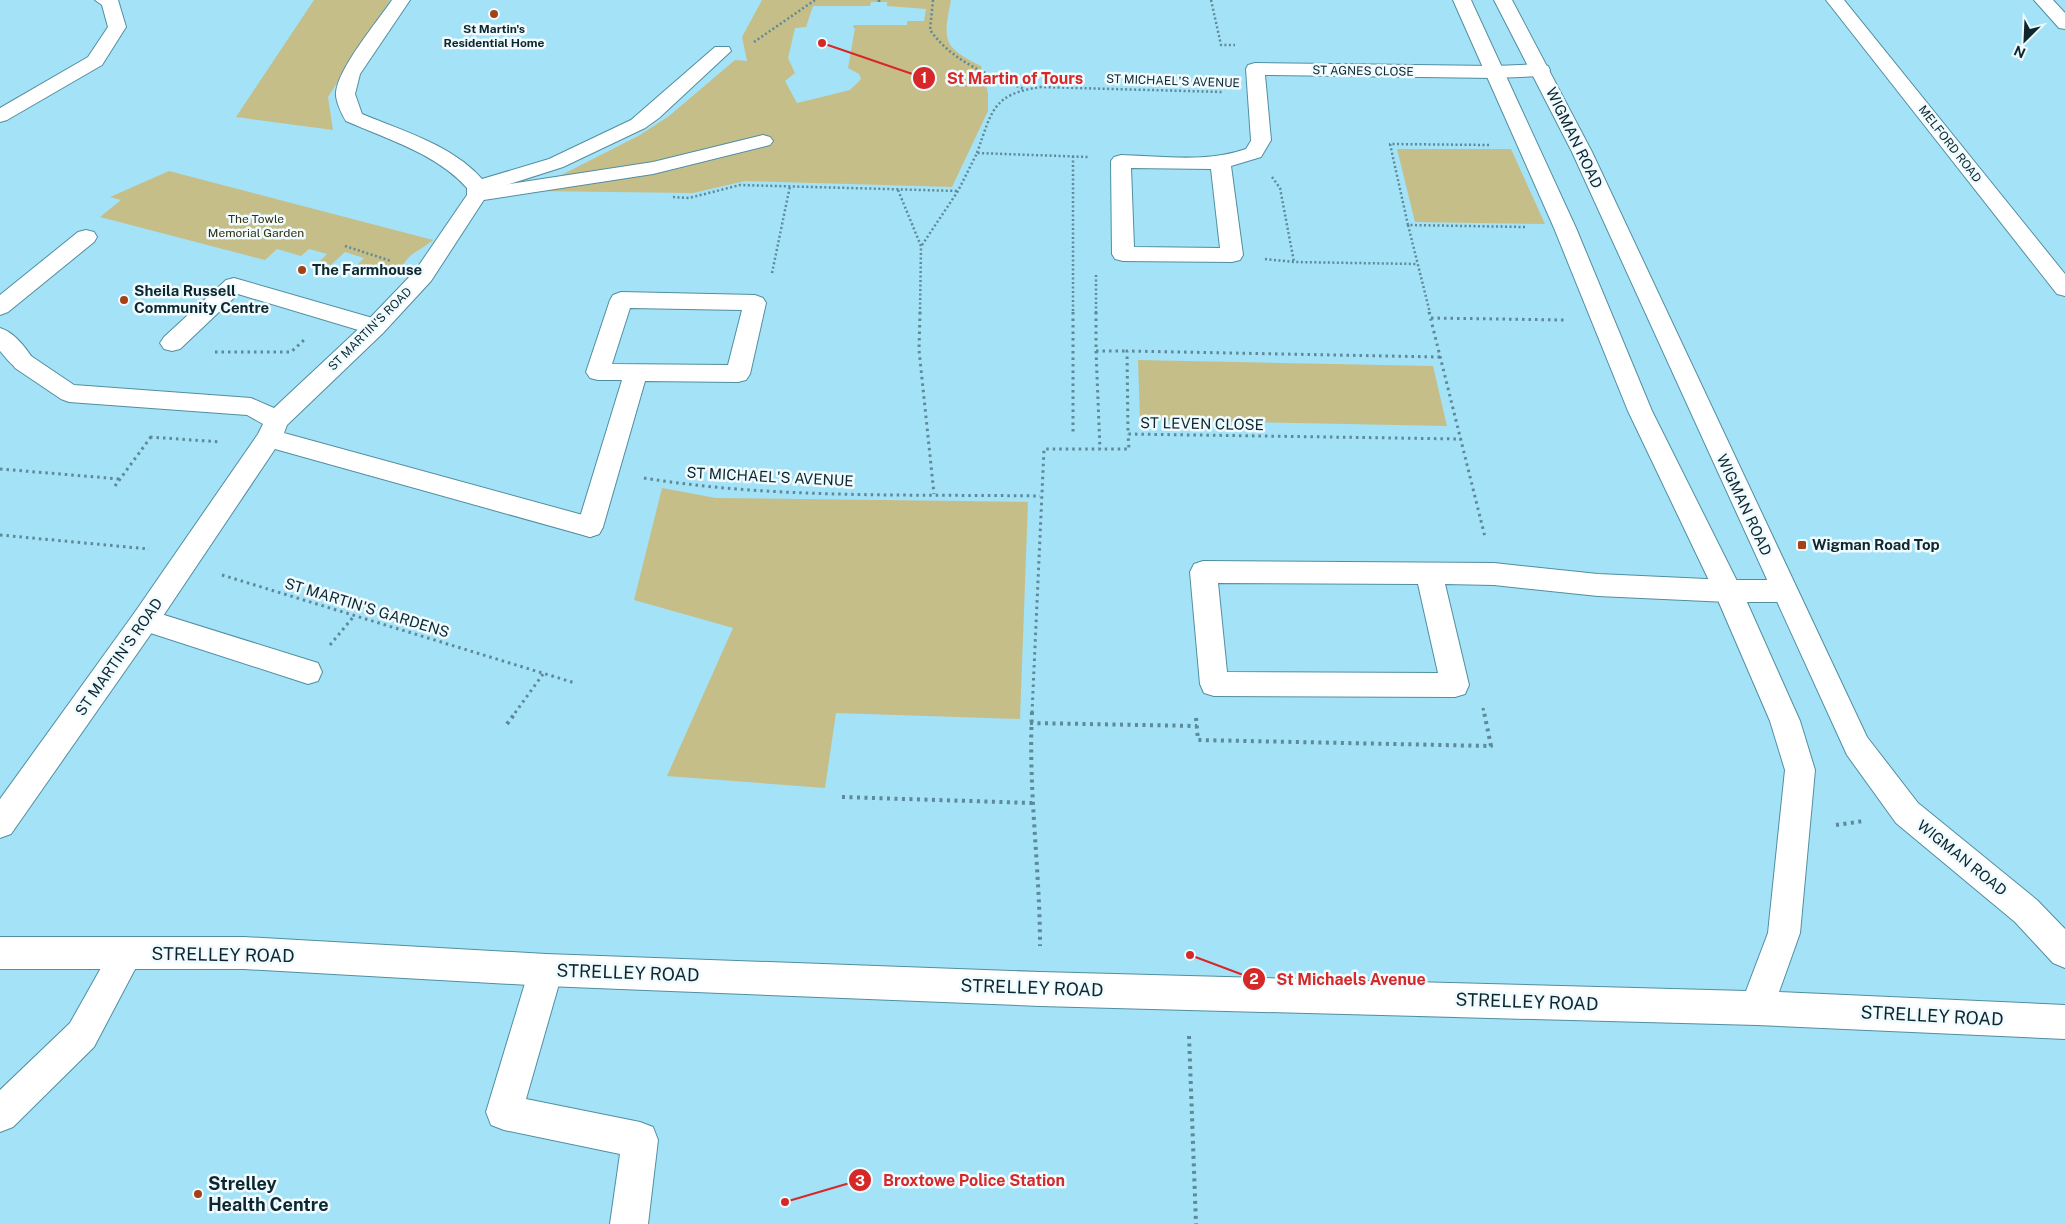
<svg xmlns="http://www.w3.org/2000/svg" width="2065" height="1224" viewBox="0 0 2065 1224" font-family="'Public Sans',sans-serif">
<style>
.green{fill:#c6be88;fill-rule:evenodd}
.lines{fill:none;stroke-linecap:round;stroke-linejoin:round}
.lane-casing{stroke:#518ea1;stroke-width:2}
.street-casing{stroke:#518ea1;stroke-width:2}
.secondary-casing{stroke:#518ea1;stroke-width:2}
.path-far2{stroke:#5d8998;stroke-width:2.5;stroke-dasharray:2 2.5;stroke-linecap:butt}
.path-far1{stroke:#5d8998;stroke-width:3;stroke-dasharray:2.5 4;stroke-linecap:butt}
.path{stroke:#5d8998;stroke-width:4;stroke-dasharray:3 4.5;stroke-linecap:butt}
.lane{fill:#fff;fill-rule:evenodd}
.street{fill:#fff;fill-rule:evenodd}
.secondary{fill:#fff;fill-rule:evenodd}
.poi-dot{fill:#a64015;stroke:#effbff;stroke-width:2}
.labels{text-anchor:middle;stroke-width:5;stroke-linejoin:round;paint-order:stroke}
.far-poi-label{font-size:12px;font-weight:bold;fill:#0e272f;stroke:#effbff}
.far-street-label{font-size:12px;fill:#0e272f;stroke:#effbff}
.far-park-label{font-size:12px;fill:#342f0d;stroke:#effbff}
.street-label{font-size:15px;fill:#0e272f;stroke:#effbff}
.poi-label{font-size:15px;font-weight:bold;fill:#0e272f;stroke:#effbff;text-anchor:start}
.near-street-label{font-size:18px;fill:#0e272f;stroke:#effbff}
.near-poi-label{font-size:18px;font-weight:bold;fill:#0e272f;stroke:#effbff;text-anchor:start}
.leader{fill:none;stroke:#d62828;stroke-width:2}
.callout-dot{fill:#d62828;stroke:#effbff;stroke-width:2}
.mark-label{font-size:15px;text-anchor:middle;font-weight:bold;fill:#fff}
.callout-label{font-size:16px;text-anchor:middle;font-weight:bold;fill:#d62828;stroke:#effbff;stroke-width:5;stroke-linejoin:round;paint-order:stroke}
</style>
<rect width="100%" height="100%" fill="#a4e2f7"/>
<path class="green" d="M314,0H390L328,97L333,130L236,117Z
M762,0H951C943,40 942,47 981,66L988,93V111L952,187L745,181L693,193L530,191L640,135L669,116L735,60L747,61L742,37ZM871,2H887V6L926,9L924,21H907V25H854L853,28H855L848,68L859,74L861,79L850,90L797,103L785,81L795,73L788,58L795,28L806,27L813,6H870Z
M1397,149H1511L1545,224L1415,222Z
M169,171L433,240C418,253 404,253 400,276L358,264L364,258L345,252L331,265L319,262L327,254L309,249L301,256L277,249L265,260L100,217L121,200L110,197Z
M1138,360L1433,366L1447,426L1140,420Z
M662,488L716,498L1028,502L1020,719L836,713L825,788L667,776L733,628L634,600Z"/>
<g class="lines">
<g class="lane-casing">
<path id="lane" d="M2034,0H2053L2065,13V29L2059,28Z
M1261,134L1268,136L1271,140L1261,157L1231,166L1243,255L1240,260L1232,262L1123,261L1115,259L1112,254L1111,161L1114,157L1121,155C1162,156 1206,163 1246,149L1254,136ZM1131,168L1211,169L1220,248L1134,247Z
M763,135L770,137L773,141L770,145L653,174L477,201L470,200L467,195L470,190L477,189L653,162Z
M86,230L94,232L97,237L94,242L8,312L0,315V295L78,232Z
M234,278L383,321L386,327L383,333L375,335L238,294L180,349L172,351L164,349L160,343L164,337L226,280Z
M621,292L755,295L763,298L766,303L750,374L746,380L738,382L645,381L603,527L599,534L590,537L581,534L577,527L622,380H598L590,378L586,372L610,300L613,295ZM630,308L742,310L728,365L612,364Z
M0,328C14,332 27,349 35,362L31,368C15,373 10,362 0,351Z
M1203,561L1494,563L1598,574L1728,580H1784L1794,583L1798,591L1794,599L1784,602H1728L1598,596L1494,585L1445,584L1469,685L1465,694L1455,697L1214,696L1204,693L1200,684L1190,572L1194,564ZM1218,583L1418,584L1438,673L1227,672Z
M145,609L318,663L322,672L318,681L308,684L135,628L131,620L135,612Z
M546,954L558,958L563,970L526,1099L640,1122L653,1127L658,1140L648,1224H610L620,1154L504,1130L491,1125L486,1112L529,970L534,958Z"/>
</g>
<g class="street-casing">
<path id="street" d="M95,0H118L126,27L102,65L7,120L0,122V108L88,57L108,27L102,5Z
M392,0H410L360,74L355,94L362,114C403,131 452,145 482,179L549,159L631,120L715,47H729L731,51L659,118L645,128L563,167L488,191L487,195L431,281L383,333L287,425L284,433L590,517L599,520L603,527L599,534L590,537L275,449L155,628L11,834L0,838V799L135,612L258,434L263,424L247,415L69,402L61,399L15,368L11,362L15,356L23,354L31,356L74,385L251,398L274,408L367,321L415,271L467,195V188C437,154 387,139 346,121C342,115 335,100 336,92C339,67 377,22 392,0Z
M1826,0H1844L2065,274V296L2057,294Z
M1255,63L1495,66L1541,64L1548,66L1550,70L1548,74L1541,76L1495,78L1265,75L1271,140L1268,144L1261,146L1254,144L1251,140L1246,69L1248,65Z
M127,938L139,943L143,954L94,1047L13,1127L0,1132V1090L70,1023L115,943Z"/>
</g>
<g class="secondary-casing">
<path id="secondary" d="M1453,0H1471L1576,228L1652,411L1742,591L1800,721L1815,770L1800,933L1779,992L2065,1005V1039L1757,1025L1040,1006L546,986L244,969H0V937H244L546,954L1040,972L1746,991L1768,933L1785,770L1770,721L1714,591L1628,411L1554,228Z
M1494,0H1512L1592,152L1867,737L1918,803L2037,900L2065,929V968L2053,963L2015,922L1896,823L1847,755L1572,152Z"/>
</g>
<path class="path-far2" d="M879,0V2
M933,0L930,30C953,62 988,75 1024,89
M1211,0L1221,45H1235
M754,42L815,0
M1489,145L1390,144L1408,225L1525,227
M977,153C992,111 992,94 1041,87L1222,92
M1073,156V313
M1272,177L1280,188L1294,262
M898,190L921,246L920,313
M673,197L689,198L740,185L958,191
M1408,225L1430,313
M922,245L958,191L977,153L1088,157
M345,246L391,261
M1265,259L1294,262L1417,264
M772,273L790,186
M1096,275V313"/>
<path class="path-far1" d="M920,312L919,350L934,494
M1073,312V434
M1096,312V351H1127
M1429,312L1485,537
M1431,318L1565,320
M1096,351L1100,449
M215,352H291L304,340
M1440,357L1127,351L1128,434L1461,439
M150,437L221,442
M0,469L120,479
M644,478C773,499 909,494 1040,496
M115,486L153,434
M0,535L149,549
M222,575L575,683
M330,645L354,616
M1483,708L1484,713
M515,713L543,674
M1032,713L1044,449H1129L1128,434"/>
<path class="path" d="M1032,712C1028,790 1040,868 1040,946
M1196,718L1198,740L1491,746L1484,712
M1030,723L1197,726
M507,724L516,712
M842,797L1033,803
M1836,825L1864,821
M1189,1036L1196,1224"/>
<use href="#lane" class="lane"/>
<use href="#street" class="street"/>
<use href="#secondary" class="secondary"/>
</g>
<g class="poi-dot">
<circle cx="494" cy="14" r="5"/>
<circle cx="302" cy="270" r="5"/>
<circle cx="124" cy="300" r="5"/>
<rect x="1797" y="540" width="10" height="10" rx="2.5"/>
<circle cx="198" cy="1194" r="5"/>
</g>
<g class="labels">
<g class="far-poi-label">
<text x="494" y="33">St Martin's<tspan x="494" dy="14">Residential Home</tspan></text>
</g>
<g class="far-street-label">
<text transform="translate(1363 71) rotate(1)" y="4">ST AGNES CLOSE</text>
<text transform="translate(1173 81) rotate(2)" y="4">ST MICHAEL'S AVENUE</text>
<text transform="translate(1950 144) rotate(52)" y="4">MELFORD ROAD</text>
<text transform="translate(370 329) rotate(-45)" y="4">ST MARTIN'S ROAD</text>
</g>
<g class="far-park-label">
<text x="256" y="223">The Towle<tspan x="256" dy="14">Memorial Garden</tspan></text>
</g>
<g class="street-label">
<text transform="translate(1574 138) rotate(64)" y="5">WIGMAN ROAD</text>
<text transform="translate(1202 424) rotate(1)" y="5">ST LEVEN CLOSE</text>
<text transform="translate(770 477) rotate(3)" y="5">ST MICHAEL'S AVENUE</text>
<text transform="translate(1744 505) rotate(65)" y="5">WIGMAN ROAD</text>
<text transform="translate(367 608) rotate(17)" y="5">ST MARTIN'S GARDENS</text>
<text transform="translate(119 657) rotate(-55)" y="5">ST MARTIN'S ROAD</text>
<text transform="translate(1962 858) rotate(39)" y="5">WIGMAN ROAD</text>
</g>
<g class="poi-label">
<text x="312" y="275">The Farmhouse</text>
<text x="134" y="296">Sheila Russell<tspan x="134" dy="17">Community Centre</tspan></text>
<text x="1812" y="550">Wigman Road Top</text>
</g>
<g class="near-street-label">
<text transform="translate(223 955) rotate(1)" y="6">STRELLEY ROAD</text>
<text transform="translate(628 973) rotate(2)" y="6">STRELLEY ROAD</text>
<text transform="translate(1032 988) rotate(2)" y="6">STRELLEY ROAD</text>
<text transform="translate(1527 1002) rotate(2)" y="6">STRELLEY ROAD</text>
<text transform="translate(1932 1016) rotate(3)" y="6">STRELLEY ROAD</text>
</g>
<g class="near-poi-label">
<text x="208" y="1190">Strelley<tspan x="208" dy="21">Health Centre</tspan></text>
</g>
</g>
<path class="leader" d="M822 43L924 78M1190 955L1254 979M785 1202L860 1180"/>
<g class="callout-dot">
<circle cx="822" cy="43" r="5"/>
<circle cx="1190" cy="955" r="5"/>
<circle cx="785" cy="1202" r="5"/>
<circle cx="924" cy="78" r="12"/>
<circle cx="1254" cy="979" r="12"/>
<circle cx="860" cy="1180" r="12"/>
</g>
<g class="mark-label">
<text x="924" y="83">1</text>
<text x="1254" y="984">2</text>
<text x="860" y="1186">3</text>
</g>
<g class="callout-label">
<text x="1015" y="84">St Martin of Tours</text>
<text x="1351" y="985">St Michaels Avenue</text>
<text x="974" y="1186">Broxtowe Police Station</text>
</g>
<g transform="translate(2025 40) rotate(204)" stroke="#effbff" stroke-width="4" paint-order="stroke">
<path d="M0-4L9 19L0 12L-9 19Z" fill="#0e272f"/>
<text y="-8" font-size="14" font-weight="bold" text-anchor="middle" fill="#0e272f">N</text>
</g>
</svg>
